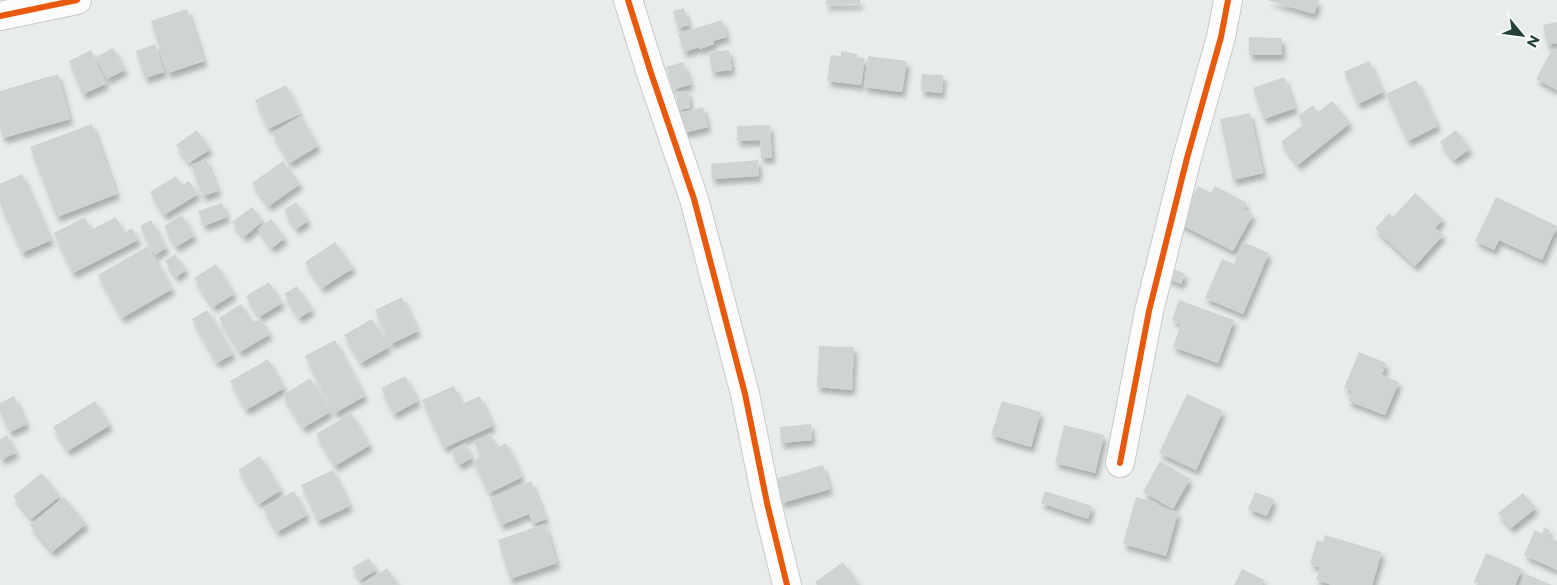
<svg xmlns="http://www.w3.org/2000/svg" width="1557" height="585" viewBox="0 0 1557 585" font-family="Montserrat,sans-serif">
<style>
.building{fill:#cfd4d2;filter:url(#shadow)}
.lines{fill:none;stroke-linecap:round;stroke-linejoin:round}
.minor-casing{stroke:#c5cac8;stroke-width:30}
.tertiary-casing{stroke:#c5cac8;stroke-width:30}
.minor{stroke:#fcfcfc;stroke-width:28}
.tertiary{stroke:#fcfcfc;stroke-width:28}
.cycleway-casing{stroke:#f7fbf9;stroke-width:9}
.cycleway{stroke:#e8590c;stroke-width:6}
</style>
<defs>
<filter id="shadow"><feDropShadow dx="3" dy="5.5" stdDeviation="2.5" flood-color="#0004"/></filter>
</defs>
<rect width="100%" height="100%" fill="#e8edeb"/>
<path class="building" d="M826,0H860V4L826,5Z
M1267,0H1319L1314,14Z
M684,8L689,25L678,28L673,11Z
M187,9L204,61L168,73L151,21Z
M722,20L727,37L713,41L714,44L700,49L699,47L684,52L678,34Z
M1557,22V43L1547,45L1543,25Z
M1249,37L1282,38V55H1249Z
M155,44L164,72L145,78L136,51Z
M113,48L125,70L107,79L96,57Z
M1552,49L1557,51V90L1536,79Z
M91,50L106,84L83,94L69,61Z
M729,50L732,70L712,72L709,52Z
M841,51L857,54V57L865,58L861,85L827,81L831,55L841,56Z
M868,56L907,61L902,92L864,87Z
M1369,61L1383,92L1358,104L1344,72Z
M683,62L691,84L673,90L666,67Z
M58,74L70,119L3,138L0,128V91Z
M922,74L943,75L942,93L921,91Z
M1284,77L1295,108L1264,119L1253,88Z
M1416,80L1438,126L1408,141L1386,94Z
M286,85L300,114L268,129L255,100Z
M688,91L690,108L678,110L676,92Z
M1332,101L1350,123L1298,165L1281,142L1304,124L1298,116L1313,105L1318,112Z
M703,107L708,127L683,133L679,113Z
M1250,113L1263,173L1233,180L1220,119Z
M300,116L318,146L290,163L272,133Z
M92,124L117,194L57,217L30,147Z
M770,125L772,158H761L760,140L737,141V126Z
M197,130L210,149L189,163L176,145Z
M1456,130L1470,149L1454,160L1440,142Z
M206,159L218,191L203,196L191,165Z
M758,160L759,176L712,179L711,164Z
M283,161L300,184L269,206L252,183Z
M22,174L51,240L22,253L0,203V184Z
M176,176L182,185L189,181L198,194L164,215L150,192Z
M1198,186L1211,193L1215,186L1247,203L1243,209L1253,214L1233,251L1178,223Z
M1415,193L1443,219L1435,228L1443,235L1415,266L1375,229L1389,213L1393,217Z
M1496,197L1557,226L1542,260L1499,240L1494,250L1475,241Z
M296,202L308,221L296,229L284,210Z
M222,203L227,217L204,226L198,211Z
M252,207L263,221L244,237L232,222Z
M182,215L194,236L176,247L164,226Z
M85,217L91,230L116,217L124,233L132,228L138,240L73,273L54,233Z
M271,219L285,238L272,248L258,229Z
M151,220L166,248L155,255L140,226Z
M335,242L353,268L322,288L305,262Z
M1243,242L1269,253L1243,314L1205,298L1222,259L1234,264Z
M148,246L172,289L122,318L98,275Z
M175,254L186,270L176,277L165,261Z
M216,264L234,294L213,307L194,278Z
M1172,268L1185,274L1181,284L1167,278Z
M269,282L282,303L259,317L246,296Z
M297,286L312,310L299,318L284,294Z
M402,297L418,331L391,344L375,310Z
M1179,300L1234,320L1218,363L1173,347L1181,324L1172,320Z
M241,304L253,323L260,319L270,334L240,352L219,318Z
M207,310L233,354L217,363L192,319Z
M372,319L389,347L361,363L344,335Z
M335,340L365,396L335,413L305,356Z
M819,346L854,347L852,390L817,387Z
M1359,352L1386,363L1382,375L1399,382L1385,415L1348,401L1352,391L1344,388Z
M268,359L284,388L246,410L230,381Z
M405,376L418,401L394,414L381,388Z
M310,378L330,412L303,428L283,395Z
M454,386L462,404L480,396L493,426L444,448L422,400Z
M1187,394L1223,411L1196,470L1159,453Z
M14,396L27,424L10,432L0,411V403Z
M95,401L110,425L68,451L53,427Z
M1002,401L1041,412L1031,447L991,435Z
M351,413L370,445L335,466L316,434Z
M811,424L812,440L781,443L780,427Z
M1064,425L1104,435L1095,473L1055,463Z
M490,434L497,448L506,443L522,477L489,493L473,460L481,456L474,442Z
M7,435L16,453L0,460V439Z
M465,443L472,458L459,465L451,451Z
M260,456L281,490L259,504L238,470Z
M1160,461L1190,479L1173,509L1143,492Z
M823,465L830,489L782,503L775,479Z
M333,470L350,506L318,521L301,485Z
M42,473L60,496L31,519L13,496Z
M531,481L546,519L533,524L529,514L501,525L490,498Z
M294,491L307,515L277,532L263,508Z
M1045,491L1092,506L1088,519L1041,503Z
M1255,492L1274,499L1267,516L1248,509Z
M1523,493L1536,508L1511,528L1498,513Z
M64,497L86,524L52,552L30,525Z
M1136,497L1157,503L1156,506L1178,512L1166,556L1123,544Z
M545,524L557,563L510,579L498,540Z
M1544,527L1550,530L1547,536L1557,541V570L1524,555L1535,530L1542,534Z
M1325,535L1382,552L1372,585H1332L1316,580L1320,567L1310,564L1317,540L1323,542Z
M1486,553L1522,569L1515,585H1482L1474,582Z
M369,558L376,570L360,580L352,568Z
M843,562L859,585H817L815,582Z
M387,568L398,585H360Z
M1242,569L1264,580L1262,585H1234Z
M1526,574L1552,585H1521Z"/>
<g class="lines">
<g class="minor-casing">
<path id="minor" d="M628,0L651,73L694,199L745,394L767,503L787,585
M1120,463L1149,311L1187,158L1221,37L1228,0"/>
</g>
<g class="tertiary-casing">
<path id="tertiary" d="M0,16L77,0"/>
</g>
<use href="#minor" class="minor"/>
<use href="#tertiary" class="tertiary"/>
<g class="cycleway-casing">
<path id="cycleway" d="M628,0L651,73L694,199L745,394L767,503L787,585
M0,16L77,0
M1120,463L1149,311L1187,158L1221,37L1228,0"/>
</g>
<use href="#cycleway" class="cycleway"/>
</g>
<g transform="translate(1522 35) rotate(119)" stroke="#f7fbf9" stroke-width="4" paint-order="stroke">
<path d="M0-4L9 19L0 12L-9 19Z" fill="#24423a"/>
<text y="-8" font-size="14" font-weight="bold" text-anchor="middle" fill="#24423a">N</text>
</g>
</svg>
